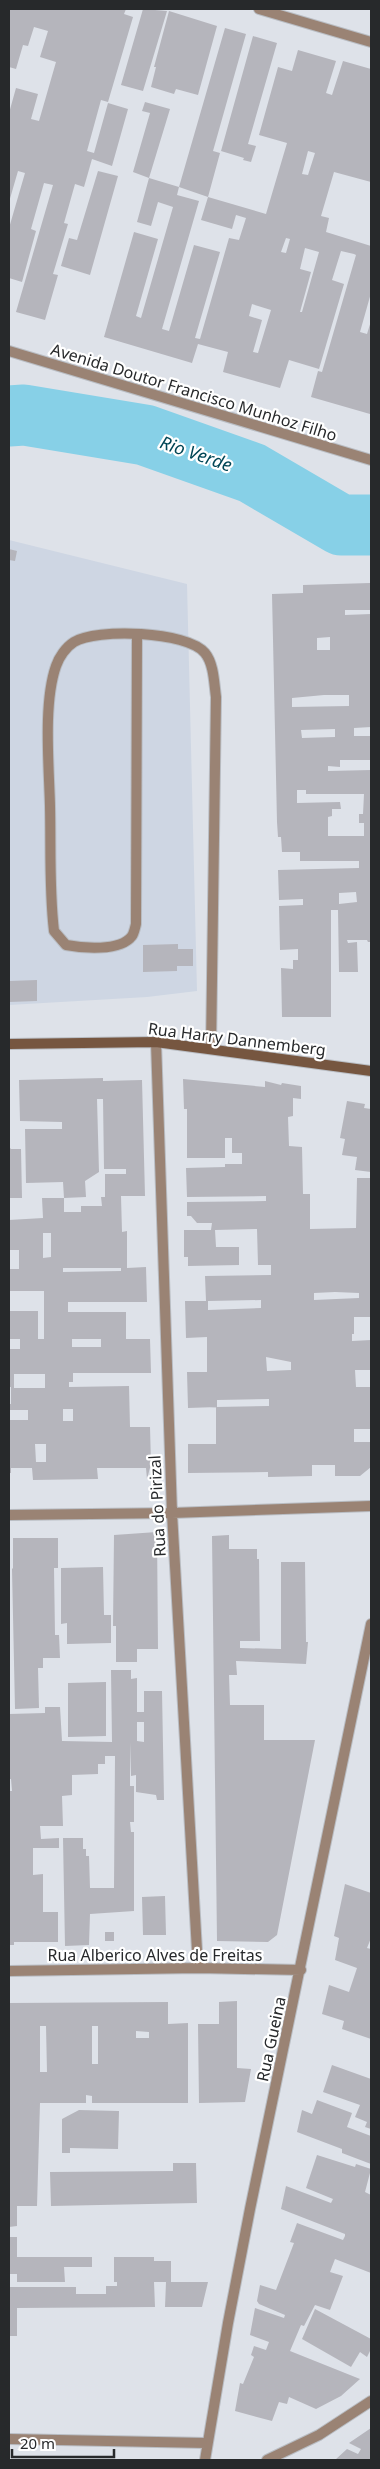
<svg xmlns="http://www.w3.org/2000/svg" width="380" height="2469" viewBox="0 0 380 2469" font-family="'Noto Sans',sans-serif">
<style>
.built{fill:#ced6e3}
.lines{fill:none;stroke-linecap:round;stroke-linejoin:round}
.river{stroke:#87d0e7;stroke-width:61}
.building{fill:#b5b5bc;fill-rule:evenodd}
.lane-casing{stroke:#b9bdc3;stroke-width:12}
.street-casing{stroke:#b9bdc3;stroke-width:12}
.secondary-casing{stroke:#b9bdc3;stroke-width:12}
.lane{stroke:#9a8374;stroke-width:10}
.street{stroke:#9a8374;stroke-width:10}
.secondary{stroke:#765640;stroke-width:10}
.labels{text-anchor:middle;stroke-width:4.5;stroke-linejoin:round;paint-order:stroke}
.street-label{font-size:16px;fill:#27292b;stroke:#fff}
.water-label{font-size:18px;font-style:italic;fill:#014656;stroke:#fff}
</style>
<rect width="100%" height="100%" fill="#dee2e9"/>
<path class="built" d="M9,540L187,584L197,991L147,997L9,1005Z"/>
<g class="lines">
<path class="river" d="M9,416L24,415L145,435L252,473L341,525H371"/>
</g>
<path class="building" d="M9,9H126L124,14L133,17L108,102L101,100L87,151L94,153L108,103L128,109L112,166L92,159L84,187L75,184L64,223L68,224L53,274L58,275L45,320L16,312L53,185L44,183L31,229L36,231L22,282L9,278V228L25,173L18,171L9,202V113L16,88L38,94L31,119L39,121L56,62L40,57L48,31L34,27L28,46L23,45L16,69L9,67Z
M143,9L167,11L143,91L121,85Z
M169,11L217,26L198,95L176,89L174,94L151,87L156,67H154Z
M225,28L246,34L213,151L220,153L208,197L179,187L177,195L199,201L162,329L169,331L194,245L220,252L195,338L200,339L229,238L239,240L246,218L236,215L232,229L201,220L208,197L266,214L287,143L259,135L278,67L292,71L298,50L336,61L326,93L332,95L343,61L371,69V182L334,172L321,216L329,218L326,232L371,246V293L360,332L367,334L371,321L370,414L311,397L318,371L322,372L356,255L354,254L341,251L332,280L344,284L319,369L289,360L280,388L223,372L228,352L198,344L192,363L104,337L134,232L158,239L136,316L141,318L173,207L158,202L151,226L137,222L149,178L179,187ZM308,151L315,153L308,175L302,174ZM286,238L290,239L286,253L281,252ZM305,248L319,252L302,312H300L311,272L300,269ZM252,304L271,310L258,353L253,352L262,320L249,316Z
M253,36L277,43L248,144L256,146L251,162L243,160L244,158L221,151Z
M145,102L170,109L149,178L133,172L150,113L142,111Z
M98,171L118,176L90,275L61,266L69,238L77,240Z
M9,549L17,551L15,561L9,560Z
M370,583V610H345V615L371,614V727L354,728V736H371V760H340V767L328,766V771L371,770V942H368L367,940H347L348,943L357,942L358,972H339L338,910H331V1017H282L281,968L293,969V960H298V949L280,950L279,906L303,905V899L279,900L278,870L359,868V861H300V852H282L281,837H278L277,822L272,594L303,593V585ZM330,637V650H317V638ZM324,695H349V706L292,707V698ZM335,729V737L302,738L301,730ZM297,790H306V794H364L363,814H359V823H364V836H328V817L332,816V809H341L340,802L297,803ZM356,892L357,902L339,904V893Z
M178,944V949H193V966H177V971L143,972V945Z
M37,980V1001L9,1002V981Z
M103,1078V1081L142,1080L145,1196H121L122,1232L127,1231V1268L146,1267L147,1302H68V1312H126V1339H150L151,1373H73V1382H69V1387L129,1386L130,1427H150L151,1464L147,1479L146,1468H97L98,1479L33,1480L32,1468H11V1473H9V1420H28V1410H9V1404H11V1387H9V1349H20V1339H9V1311H38V1339H44V1291H9V1269H19V1250H9V1220L43,1218L42,1198H64L63,1182L26,1183L25,1129H62V1122L20,1121L19,1080ZM97,1099H103L104,1169H126V1174H105V1197H101L102,1206H81V1212H64V1198L86,1197L85,1181L99,1172ZM43,1233H51V1257L43,1258ZM63,1268H121V1271L63,1272ZM72,1339H101V1347H72ZM14,1374H45V1388H14ZM63,1409H73V1421H63ZM35,1444H46V1462H36Z
M183,1079L265,1087V1081L281,1085L282,1083L301,1086V1099L293,1098V1116L288,1117L289,1146L302,1147L303,1194H310V1229L356,1228L357,1178H371V1317H354V1334H352V1341L371,1340V1370H355L356,1387H371V1429H354V1442H371V1467L360,1476H335V1465H312V1476L268,1477V1472L188,1473V1444H216V1407L269,1406V1399L217,1400V1407L188,1408L187,1372H207V1337L186,1338L185,1301H206L205,1276L271,1275V1265H258L257,1229L215,1230L216,1247H239V1265L188,1266V1257H184V1230H211L212,1223H197L191,1216H187V1202L266,1201V1196L187,1197L186,1168L225,1167V1164H242V1153H232V1138H225V1158H187V1109H184ZM335,1292L359,1293V1298L314,1300V1293ZM261,1300V1308L208,1310V1301ZM266,1357L291,1362V1370L267,1371Z
M347,1101L365,1104L364,1108L371,1109V1172L355,1170L357,1157L342,1155L345,1139L340,1138Z
M9,1147L11,1149H21L22,1198H9Z
M157,1532L158,1649H137V1662H116V1626H113L114,1535Z
M229,1535V1549H257V1559H259L260,1641H240V1648L281,1649V1562H305L306,1642H308L306,1664L236,1661L237,1675H229L230,1705H264V1740H315L277,1935L268,1942L217,1941L212,1536Z
M13,1538H58V1568H54L55,1635H59L60,1658H43V1668H38L39,1708L15,1709L12,1569L13,1568Z
M103,1567L104,1615H111V1643L67,1644V1623L61,1624V1568Z
M111,1670H131V1679L137,1678V1712H144V1691H162L164,1800H157L156,1795L136,1792V1775L131,1776L130,1742V1786H134V1822H130L131,1832H134V1911L90,1914L89,1945L65,1946L63,1838H83V1849H86V1856H89L90,1888H114L115,1756H105V1764H98V1774L72,1775V1795L62,1796L63,1826H40L41,1839L59,1838V1848H33V1875L43,1874V1912H58V1942H14V1945H9V1791H12L11,1779H9V1714L45,1713V1707H60L62,1741L112,1742ZM137,1722H144V1742L137,1741Z
M106,1682V1736L68,1737V1683Z
M345,1884L371,1893V1938L367,1948L371,1949V2039L342,2029L344,2021L322,2014L329,1985L349,1992L357,1968L335,1960L339,1938L334,1936Z
M165,1896L166,1935H143L142,1897Z
M105,1932H114V1941H105Z
M237,2001V2068L251,2069L245,2102L199,2103L198,2024H219V2002Z
M168,2002V2024L188,2023V2103H92V2096L86,2095V2103H40L37,2206H17V2226L9,2227V2003ZM40,2026H46L47,2072H40ZM92,2026H98V2064H92ZM136,2031L149,2032V2038H136Z
M332,2065L371,2079V2129L365,2127L367,2122L355,2117L360,2105L323,2092Z
M317,2100L352,2113L347,2127L371,2136V2164L342,2153V2149L297,2132L302,2110L312,2114Z
M79,2110L119,2111L118,2149L70,2148V2153H62V2119Z
M317,2155L355,2167L356,2164L371,2169L365,2192L371,2195V2273L335,2259L330,2272L343,2276L330,2310L315,2305L304,2326L301,2325L290,2351L360,2379L341,2396L316,2409L289,2397L287,2404L279,2402L272,2421L235,2411L240,2383L243,2384L254,2357L251,2355L254,2346L266,2350L269,2342L250,2335L255,2308L284,2318L285,2315L259,2304L257,2301L260,2285L276,2290L294,2243L290,2242L297,2223L343,2240L345,2236V2234L281,2209L286,2186L331,2203L333,2199L306,2188Z
M173,2163H196L197,2203L51,2206L50,2172L173,2171Z
M9,2237H17V2257H92V2267H64L65,2282H17V2274H9Z
M114,2257H154V2261H171V2282H208L202,2307H165L166,2282H154L155,2307L17,2308V2336H9V2287H76V2294H106V2286H117V2282H114Z
M315,2309L371,2339V2349L367,2357L360,2352L351,2367L302,2339Z
M371,2428V2460H335L347,2449L358,2454L361,2449L349,2443Z"/>
<g class="lines">
<g class="lane-casing">
<path id="lane" d="M137,634L136,924C135,928 134,933 132,936C120,952 82,948 66,945L54,931C49,890 51,847 50,806C49,766 43,703 56,666C59,657 66,647 74,642C96,628 187,631 205,653C214,664 214,683 216,697L211,1049"/>
</g>
<g class="street-casing">
<path id="street" d="M259,9L371,42
M9,351L371,460
M156,1042L172,1513L198,1968
M9,1515L172,1513L371,1506
M9,1971L198,1968L301,1970
M9,2439L206,2443
M205,2460L228,2323L250,2209L371,1624
M267,2460L319,2435L371,2401"/>
</g>
<g class="secondary-casing">
<path id="secondary" d="M9,1044L156,1042L371,1071"/>
</g>
<use href="#lane" class="lane"/>
<use href="#street" class="street"/>
<use href="#secondary" class="secondary"/>
</g>
<g class="labels">
<g class="street-label">
<text transform="translate(194 392) rotate(17)" y="6">Avenida Doutor Francisco Munhoz Filho</text>
<text transform="translate(237 1039) rotate(7)" y="6">Rua Harry Dannemberg</text>
<text transform="translate(157 1506) rotate(-93)" y="6">Rua do Pirizal</text>
<text x="155" y="1961">Rua Alberico Alves de Freitas</text>
<text transform="translate(271 2039) rotate(-78)" y="6">Rua Gueina</text>
</g>
<g class="water-label">
<text transform="translate(196 454) rotate(19)" y="6">Rio Verde</text>
</g>
</g>
<rect width="380" height="2469" fill="none" stroke="#27292b" stroke-width="20"/>
<path d="M12 2449v8h102v-8" fill="none" stroke="#27292b" stroke-width="2.5"/>
<text x="20" y="2449" font-size="15" fill="#27292b" stroke="#ffffff" stroke-width="4" paint-order="stroke">20 m</text>
</svg>
